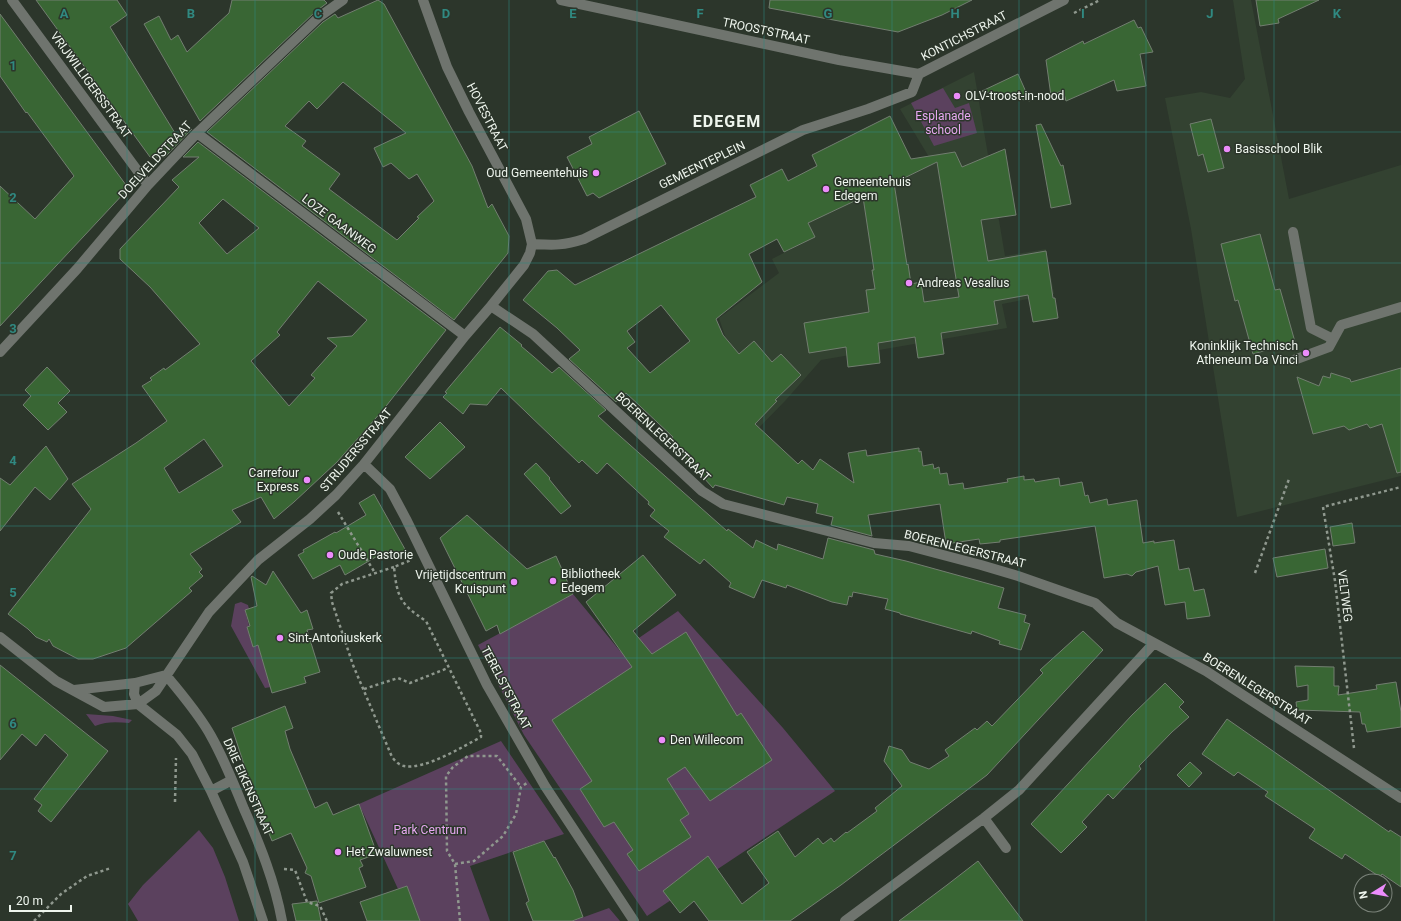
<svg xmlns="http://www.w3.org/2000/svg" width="1401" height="921" viewBox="0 0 1401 921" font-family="Roboto,sans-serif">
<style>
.built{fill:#334231}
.green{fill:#5b415e}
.building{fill:#396634;stroke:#727e70;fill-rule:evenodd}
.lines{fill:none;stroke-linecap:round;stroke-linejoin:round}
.path{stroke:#8f988e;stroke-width:2.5;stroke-dasharray:3 3;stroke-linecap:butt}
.minor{stroke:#6f746e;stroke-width:10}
.grid{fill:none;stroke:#308981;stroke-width:1;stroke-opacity:0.55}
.poi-dot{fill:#ec8cfb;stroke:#2c362b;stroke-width:1.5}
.labels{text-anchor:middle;stroke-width:3;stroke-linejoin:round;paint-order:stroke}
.street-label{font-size:12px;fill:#eef5ed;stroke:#2c362b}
.poi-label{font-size:12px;fill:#eef5ed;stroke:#2c362b;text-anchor:start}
.park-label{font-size:12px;fill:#e8a8f2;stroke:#2c362b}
.district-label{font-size:16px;font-weight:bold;letter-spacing:1px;fill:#eef5ed;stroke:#2c362b}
.grid-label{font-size:13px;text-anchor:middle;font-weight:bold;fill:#308981;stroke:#2c362b;stroke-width:3;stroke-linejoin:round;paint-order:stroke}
</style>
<rect width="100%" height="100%" fill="#2c362b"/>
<path class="built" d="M1233,0H1251L1289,199L1401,165V476L1237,517L1191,229L1165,98L1201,92L1230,98L1245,79Z
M974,72L1005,256L1046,249L1054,294L1002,304L1007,328L821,360L785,401L745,442L716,484L690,467L660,440L710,391L734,348L725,336L719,318L779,273L772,259L815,237L808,223L917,172L932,162L900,109Z"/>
<path class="green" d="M943,88L955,108L969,103L977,133L934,146L911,103Z
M573,594L620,651L678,611L783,728L835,791L647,916L524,735L478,645Z
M241,602L248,605L249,609L245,610L249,626L247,627L253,647L258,645L271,687L265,688L231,626L235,604Z
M86,714L113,716L132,720L129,723C117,722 107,721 95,726Z
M501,741L564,834L470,866L490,921H413L419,918L407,886L398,889L359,804Z
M199,830L213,848L225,877L239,921H138L128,904L143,885Z
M609,908L620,921H573Z"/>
<path class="building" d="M36,0H117L127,15L110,27L178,138L192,129L165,157H150Z
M232,0H324L327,3L315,12L200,121L144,24L159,16L171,40L178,35L187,52L229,13Z
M378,0L384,4L472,166L488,208L492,204L509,236L508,253L454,320L207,132L323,22L335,14L338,18ZM343,82L406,133L374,148L383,167L391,163L409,179L417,174L434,201L417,217L419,218L397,240L329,189L340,174L302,146L306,141L285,126L309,101L317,109Z
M770,0H972L942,15L898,32L769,8Z
M1256,0H1319L1278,19L1279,23L1260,26Z
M0,14L126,185V191L0,326V186L35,219L74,176L27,112L26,113L0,76Z
M1134,20L1138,28L1141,27L1153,52L1140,54L1146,86L1117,91L1114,80L1066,101L1063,90L1051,96L1046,60L1083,41L1084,44Z
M1018,74L1030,101L982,91Z
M639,111L666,164L599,198L593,193L587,196L567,157L592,144L589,137Z
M890,116L911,159L955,152L962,167L1005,149L1016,215L981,220L988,261L1046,251L1053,298H1055L1058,318L1033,322L1028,295L994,301L998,324L941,333L944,354L918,358L915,337L878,343L880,363L848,367L846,347L809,353L804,323L869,312L866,290L875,289L872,270H874L863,197L808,223L815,237L784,252L777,239L749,254L762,282L716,319L723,335L739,354L754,341L772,362L781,354L801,375L775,400L777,401L755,424L798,464L802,460L813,470L820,459L854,483L848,453L866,450L867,456L919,448V452L921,451L923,466L933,464L934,469L939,467L940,474L947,473L949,485L963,483L964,489L1008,482L1007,479L1024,476V480L1034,479L1035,482L1059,478L1060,486L1082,482L1085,496L1088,495L1090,503L1107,499L1108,505L1137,500L1143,543L1154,541V543L1174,540L1179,570L1189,568L1194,591L1204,589L1210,616L1187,619L1185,602L1165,605L1158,566L1136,572L1132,576L1127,574L1104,578L1095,526L1000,540V542L980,544L979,539L946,544L940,504L868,515L872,536L831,525L833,517L816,513L818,504L787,497L784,505L715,485L713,488L670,441L673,437L626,393L616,402L569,359L580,350L557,328L523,300L548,271L557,270L575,285L756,197L750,185L782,169L788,181L817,166L812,155ZM937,162L959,297L924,302L921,282L911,284L908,264L907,265L894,183ZM661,305L690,341L650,373L627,348L635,342L627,331Z
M1211,119L1224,168L1208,172L1203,154L1198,156L1190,124Z
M1041,124L1061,166L1063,165L1071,204L1051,208L1036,125Z
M198,142L446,330L383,410L337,462L294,502L274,519L261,497L232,510L241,522L190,554L202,569L199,572L203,576L189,588L192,591L126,648L93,659H78L53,646L49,639L47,642L36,637L28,629L8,614L91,509L72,484L136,443L167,421L142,386L152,380L150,378L164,368L165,370L200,344L150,287L120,259V249L179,187L172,180L199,157H183ZM223,199L259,228L227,254L199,223ZM318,281L367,320L352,336L327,338L337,346L311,375L315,378L289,406L251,361L280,335L277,332ZM204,439L223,466L179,493L164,468Z
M1260,234L1275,290L1280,289L1295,342L1253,354L1238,300L1235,301L1221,244Z
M500,327L522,345L521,346L534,357L552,373L559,367L606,410L598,416L612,429L727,531L728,529L753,548L756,540L777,550L778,544L823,559L828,538L874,550L875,554L906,561L1004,588L998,608L1026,615L1024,622L1030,624L1021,650L999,644L1000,641L972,631L971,634L900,614V613L885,609L888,599L853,592L852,597L849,596L847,605L832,602L787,585L786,588L762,580L754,598L729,587L731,583L704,559L700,564L664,537L669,531L650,516L655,510L648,504L649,502L607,463L597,474L582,460L579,463L501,388L487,405L470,404L463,414L443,397L447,393L445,392Z
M47,367L70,391L58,403L67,412L48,430L23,405L31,396L25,390Z
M1401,368V472L1397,473L1382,424L1370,428L1367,424L1349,430L1344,426L1313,434L1297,377L1319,386L1323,376L1330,378L1331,373L1350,379L1351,382Z
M440,422L465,447L430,479L405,457Z
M46,446L68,479L50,500L35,487L0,531V478L10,485Z
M536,463L550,478L549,479L571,506L561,514L524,474Z
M374,494L406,551L391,559L386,551L345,575L340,565L313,579L298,555L304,552L303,550L335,532L336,533L366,515L359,503Z
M467,515L527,569L556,556L573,594L500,634L497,625L486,631L440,538Z
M1352,523L1355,543L1333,546L1330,527Z
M1325,549L1328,568L1277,577L1273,558Z
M643,555L676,595L633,631L652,654L686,632L737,716L741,713L772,760L710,801L685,767L667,779L689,814L680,820L691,837L639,871L627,854L633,850L614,822L604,827L580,789L592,781L552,720L632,667L586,602Z
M273,571L301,613L307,610L313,629L307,630L320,672L304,677L306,683L272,693L258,645L253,647L247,627L250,626L245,610L257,606L251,577L252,576L266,585Z
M1083,631L1103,650L987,775L841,885L790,921H709L694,901L680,913L663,891L708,856L742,904L769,883L747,852L778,831L795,857L818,838L823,844L831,838L834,842L846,832L847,833L877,811L875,808L902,786L884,761L889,746L902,750L910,762L929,769L949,756L945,750L975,728L977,730L987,721L992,726L1043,673L1040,670Z
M0,665L108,751L51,822L38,811L42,805L34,799L68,755L45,734L36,746L22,734L0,760Z
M1295,666L1334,667V686H1339L1338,695L1377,689L1376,685L1396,682L1401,712V727L1367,732L1365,724H1362L1360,712L1297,710L1296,702L1308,700V685L1297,687Z
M1165,683L1184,702L1179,707L1189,717L1172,732L1139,766L1141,769L1113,799L1108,794L1094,809L1082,822L1087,827L1061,853L1031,824L1132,715Z
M285,706L293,728L285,731L290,749L315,808L327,802L333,815L359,804L377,854L360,860L363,866L359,868L366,887L319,903L311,876L305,873L307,868L291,833L272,841L257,804L232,728Z
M1227,719L1389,832L1390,830L1401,837V887L1382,874L1380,877L1345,854L1342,859L1309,838L1315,829L1265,796L1268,792L1238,772L1234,776L1202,754Z
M1190,762L1202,773L1189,787L1177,775Z
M544,841L554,858L555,857L573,890L583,917L572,921H533L526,903L529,901L513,852Z
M978,861L1023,921H899L947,885Z
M407,886L420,921H367L360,902Z
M317,901L321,921H296L292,904Z"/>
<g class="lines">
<path class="path" d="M1074,13L1100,0
M338,512L375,573
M394,567L342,584L331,593L332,602L353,665L392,757C395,761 399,765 404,766C425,770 462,747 481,737V733L426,621C400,604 397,597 394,567L411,560
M1255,573L1289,479
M364,689L398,678L410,683L448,668
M1354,748L1335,581L1323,507L1401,487
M175,802L176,758
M455,864L474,861L503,836L516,814L521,787L527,783
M284,869L295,870L307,902L320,906L327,921
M34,921L61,894L87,876L111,868
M460,921L455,864L447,851L446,776L453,767L468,756H497L521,787"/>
<path class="minor" d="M12,0L148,185
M561,0L839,60L919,74
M919,74L1064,0
M197,133L465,336
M1293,232L1311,328L1333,339
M532,244C553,245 562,246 584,239L803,130L868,109L912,92L919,74
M491,306L533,334L702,491L723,504L874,543L909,546L981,565L1018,576L1095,603L1117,623L1206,671L1401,798
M0,352L77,269L148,185L197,133L319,17L343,0
M1294,360L1329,347L1341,325L1401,307
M364,464L390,489L406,519L487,685L514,732L545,786L634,921
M0,637L56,681L104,707L138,704L156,691L209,612L258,560L310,519L336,495L364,464L465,336L491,306L524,265L530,253L532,244L526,219L469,112L447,67L423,0
M166,675C182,695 199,714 211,736C224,759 234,784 244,809C260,845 275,882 282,921
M135,683L134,694L138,704
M74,690L135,683L166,675
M138,704L177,735L192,754L211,791L243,862L263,921
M211,791L232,780
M984,818L1006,848
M845,921L984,818L1019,790L1154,643"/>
</g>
<path class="grid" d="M127,0V921M255,0V921M382,0V921M509,0V921M637,0V921M764,0V921M892,0V921M1019,0V921M1146,0V921M1274,0V921M0,132H1401M0,263H1401M0,395H1401M0,526H1401M0,658H1401M0,789H1401"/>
<g class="poi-dot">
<circle cx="957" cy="96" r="4"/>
<circle cx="1227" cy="149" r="4"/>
<circle cx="596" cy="173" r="4"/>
<circle cx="826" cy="189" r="4"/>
<circle cx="909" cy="283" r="4"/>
<circle cx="1306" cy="353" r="4"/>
<circle cx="307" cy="480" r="4"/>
<circle cx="330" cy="555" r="4"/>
<circle cx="553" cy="581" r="4"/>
<circle cx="514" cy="582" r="4"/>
<circle cx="280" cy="638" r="4"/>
<circle cx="662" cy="740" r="4"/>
<circle cx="338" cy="852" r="4"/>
</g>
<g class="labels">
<g class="street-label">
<text transform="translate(766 31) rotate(12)" y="4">TROOSTSTRAAT</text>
<text transform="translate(964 36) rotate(-27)" y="4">KONTICHSTRAAT</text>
<text transform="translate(91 85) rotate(54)" y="4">VRIJWILLIGERSSTRAAT</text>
<text transform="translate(487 117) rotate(63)" y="4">HOVESTRAAT</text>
<text transform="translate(155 160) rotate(-47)" y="4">DOELVELDSTRAAT</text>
<text transform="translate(702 165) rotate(-26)" y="4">GEMEENTEPLEIN</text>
<text transform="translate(339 224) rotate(37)" y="4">LOZE GAANWEG</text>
<text transform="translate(663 437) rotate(43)" y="4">BOERENLEGERSTRAAT</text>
<text transform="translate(356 450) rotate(-50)" y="4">STRIJDERSSTRAAT</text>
<text transform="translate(965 549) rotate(14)" y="4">BOERENLEGERSTRAAT</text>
<text transform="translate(1345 596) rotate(83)" y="4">VELTWEG</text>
<text transform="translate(506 688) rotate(62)" y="4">TERELSTSTRAAT</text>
<text transform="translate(1257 689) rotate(32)" y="4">BOERENLEGERSTRAAT</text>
<text transform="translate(248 787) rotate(66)" y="4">DRIE EIKENSTRAAT</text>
</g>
<g class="poi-label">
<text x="965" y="100">OLV-troost-in-nood</text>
<text x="1235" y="153">Basisschool Blik</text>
<text x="588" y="177" text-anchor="end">Oud Gemeentehuis</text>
<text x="834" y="186">Gemeentehuis<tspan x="834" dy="14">Edegem</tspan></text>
<text x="917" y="287">Andreas Vesalius</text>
<text x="1298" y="350" text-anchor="end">Koninklijk Technisch<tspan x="1298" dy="14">Atheneum Da Vinci</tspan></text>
<text x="299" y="477" text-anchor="end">Carrefour<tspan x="299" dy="14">Express</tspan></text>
<text x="338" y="559">Oude Pastorie</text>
<text x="561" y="578">Bibliotheek<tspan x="561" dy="14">Edegem</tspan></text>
<text x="506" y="579" text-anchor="end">Vrijetijdscentrum<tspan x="506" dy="14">Kruispunt</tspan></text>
<text x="288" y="642">Sint-Antoniuskerk</text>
<text x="670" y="744">Den Willecom</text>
<text x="346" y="856">Het Zwaluwnest</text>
</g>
<g class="park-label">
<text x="943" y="120">Esplanade<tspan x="943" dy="14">school</tspan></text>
<text x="430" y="834">Park Centrum</text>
</g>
<g class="district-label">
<text x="727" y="127">EDEGEM</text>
</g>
</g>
<g class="grid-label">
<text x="64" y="18">A</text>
<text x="191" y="18">B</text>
<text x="318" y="18">C</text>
<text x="446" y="18">D</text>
<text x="573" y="18">E</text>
<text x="700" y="18">F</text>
<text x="828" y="18">G</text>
<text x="955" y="18">H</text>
<text x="1083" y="18">I</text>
<text x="1210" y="18">J</text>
<text x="1337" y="18">K</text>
<text x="13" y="70">1</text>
<text x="13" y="202">2</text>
<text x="13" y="333">3</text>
<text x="13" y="465">4</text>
<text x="13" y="597">5</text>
<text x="13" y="728">6</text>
<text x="13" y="860">7</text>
</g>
<g transform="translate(1373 893) rotate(259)"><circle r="19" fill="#2c362b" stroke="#7a8279"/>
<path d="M0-3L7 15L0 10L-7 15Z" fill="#ec8cfb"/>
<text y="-6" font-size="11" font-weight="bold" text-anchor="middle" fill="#eef5ed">N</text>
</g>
<path d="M10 905v6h61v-6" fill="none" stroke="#eef5ed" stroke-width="2"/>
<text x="16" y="905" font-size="12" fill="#eef5ed" stroke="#2c362b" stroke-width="3" paint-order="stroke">20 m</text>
</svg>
